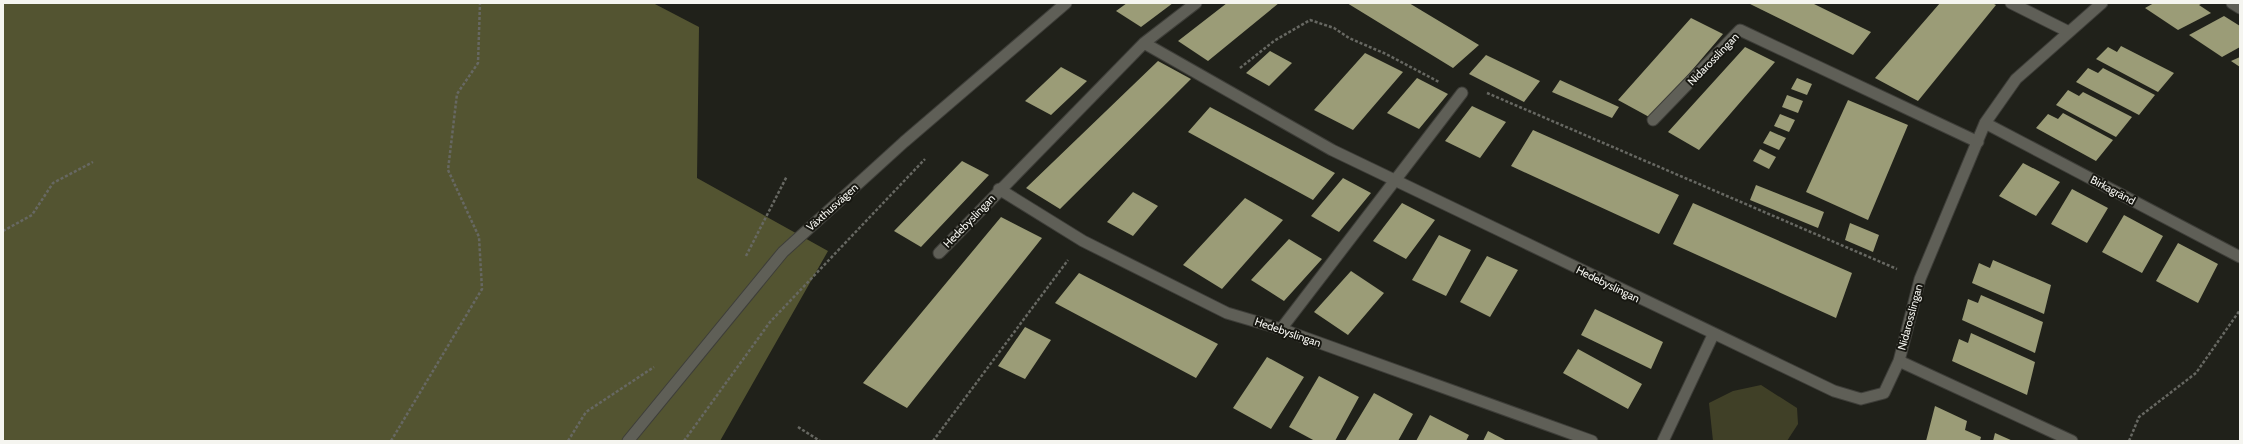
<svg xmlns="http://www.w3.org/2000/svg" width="2243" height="444" viewBox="0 0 2243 444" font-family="Cabin,sans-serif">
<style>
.green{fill:#404027}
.forest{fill:#535431}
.building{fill:#9b9c77}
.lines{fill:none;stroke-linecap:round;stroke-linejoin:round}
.minor-casing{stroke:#3e3e39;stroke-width:13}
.tertiary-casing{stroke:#3e3e39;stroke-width:13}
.path{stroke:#676862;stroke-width:2.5;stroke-dasharray:3 2;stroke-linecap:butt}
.minor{stroke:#5f5f57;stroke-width:11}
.tertiary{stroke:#5f5f57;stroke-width:11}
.labels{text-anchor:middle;stroke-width:4;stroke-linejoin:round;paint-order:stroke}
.street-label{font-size:11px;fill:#f5f5f0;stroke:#171711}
</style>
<rect width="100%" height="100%" fill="#20211a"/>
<path class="green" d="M1761,385L1797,408L1798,424L1787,441H1713L1709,403L1733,391Z"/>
<path class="forest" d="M3,3H653L699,27L697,178L828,251L720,441H3Z"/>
<path class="building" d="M1127,3H1173L1141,27L1116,11Z
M1227,3H1279L1208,61L1178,41Z
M1347,3H1409L1479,45L1453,68Z
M1748,3H1812L1871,32L1853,55Z
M1940,3H1992L1996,5L1918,101L1875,78Z
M2154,3H2203L2199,5L2211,13L2178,30L2145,8Z
M2224,16L2240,26V47L2222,57L2189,35Z
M1691,18L1723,34L1651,118L1618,100Z
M2121,46L2174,73L2158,92L2096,59L2108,47L2117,52Z
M1745,47L1775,62L1699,150L1668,132Z
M1270,51L1292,63L1269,86L1246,73Z
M1365,53L1403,72L1353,130L1314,110Z
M1486,55L1540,81L1524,102L1469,74Z
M2240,57V67L2231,61Z
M1158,61L1191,79L1060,209L1026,188Z
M1061,67L1087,81L1051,115L1025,101Z
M2088,68L2098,73L2103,68L2155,95L2139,115L2076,82Z
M1417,78L1448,94L1419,129L1387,113Z
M1797,78L1812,84L1807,95L1791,89Z
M1560,80L1619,107L1612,118L1552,92Z
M2068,90L2079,96L2083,92L2132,117L2116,137L2056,105Z
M1787,95L1803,101L1798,113L1782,107Z
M1848,100L1908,125L1868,220L1806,192Z
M1472,106L1506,122L1480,158L1445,141Z
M1210,107L1335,173L1313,200L1188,132Z
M2063,113L2113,140L2096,161L2036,128L2048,114L2058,119Z
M1780,114L1795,120L1789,132L1774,126Z
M1533,130L1679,195L1659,234L1511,166Z
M1770,131L1786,138L1779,150L1763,143Z
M1760,149L1776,157L1769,169L1753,161Z
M962,161L989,175L921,247L894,231Z
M2023,163L2060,182L2036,216L1999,196Z
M1343,178L1371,193L1339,232L1311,216Z
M1756,185L1824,212L1818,228L1750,200Z
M2072,189L2108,208L2087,243L2051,224Z
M1133,192L1158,206L1133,236L1107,222Z
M1245,198L1283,220L1222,289L1183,265Z
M1402,203L1435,220L1406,259L1373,241Z
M1693,203L1852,273L1836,318L1673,244Z
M2124,215L2163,236L2142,273L2102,252Z
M1001,217L1042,238L907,408L863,383Z
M1850,223L1879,235L1873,252L1845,240Z
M1439,235L1471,250L1446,296L1412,280Z
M1289,239L1322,259L1284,301L1251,280Z
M2178,243L2218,264L2198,303L2156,281Z
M1487,256L1518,270L1490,317L1460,302Z
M1993,260L2051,285L2044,314L1972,283L1979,263L1990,268Z
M1351,271L1384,293L1348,335L1314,312Z
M1079,273L1218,344L1196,378L1055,303Z
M1981,295L2043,322L2035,353L1962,320L1968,299L1978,303Z
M1595,309L1663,342L1651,369L1581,335Z
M1025,327L1051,340L1025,379L998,366Z
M1971,333L2035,362L2027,395L1952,361L1959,339L1968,343Z
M1578,349L1642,384L1628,409L1563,373Z
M1267,357L1304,377L1271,429L1233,408Z
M1319,376L1359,397L1335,441H1315L1289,427Z
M1374,393L1413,414L1398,441H1345Z
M1935,406L1967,421L1965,430L1981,437L1980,441H1926Z
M1430,415L1469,435L1466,441H1416Z
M1488,431L1507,441H1483Z
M1995,433L2013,441H1993Z"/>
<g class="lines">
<g class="minor-casing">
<path id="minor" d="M2011,3L2069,32
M2232,3L2240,8
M1144,43L1332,150L1834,391L1861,399L1884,393L1899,361
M1653,120L1740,30L1978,142
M1985,123L2240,257
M999,189L1083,241L1227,313L1281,329L1592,441
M939,253L1144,43L1196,3
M1281,329L1462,93
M1663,441L1713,335
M2072,441L1899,361L1920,279L1985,123L2016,79L2102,3"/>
</g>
<g class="tertiary-casing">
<path id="tertiary" d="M628,441L783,252L904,142L1066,3"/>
</g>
<path class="path" d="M1240,68L1274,41L1310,20L1334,28L1349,38L1386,54L1439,82
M1487,93L1897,269
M3,231L32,215L53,183L93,162
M746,256L787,176
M798,427L820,441
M391,441L482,289L479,237L448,170L457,94L478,63L480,3
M568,441L586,412L654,367
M684,441L770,322L925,159
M933,441L1068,260
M2129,441L2139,417L2196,373L2240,310"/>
<use href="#minor" class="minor"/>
<use href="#tertiary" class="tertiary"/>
</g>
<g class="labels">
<g class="street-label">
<text transform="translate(1713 59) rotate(-46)" y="4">Nidarosslingan</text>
<text transform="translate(2113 190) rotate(28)" y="4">Birkagränd</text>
<text transform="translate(832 207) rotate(-42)" y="4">Växthusvägen</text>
<text transform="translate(969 221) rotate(-46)" y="4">Hedebyslingan</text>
<text transform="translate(1608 284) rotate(26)" y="4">Hedebyslingan</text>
<text transform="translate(1910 317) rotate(-75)" y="4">Nidarosslingan</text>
<text transform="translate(1288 332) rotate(19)" y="4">Hedebyslingan</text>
</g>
</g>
<rect width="2243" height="444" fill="none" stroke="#f5f5f0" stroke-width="8"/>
</svg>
